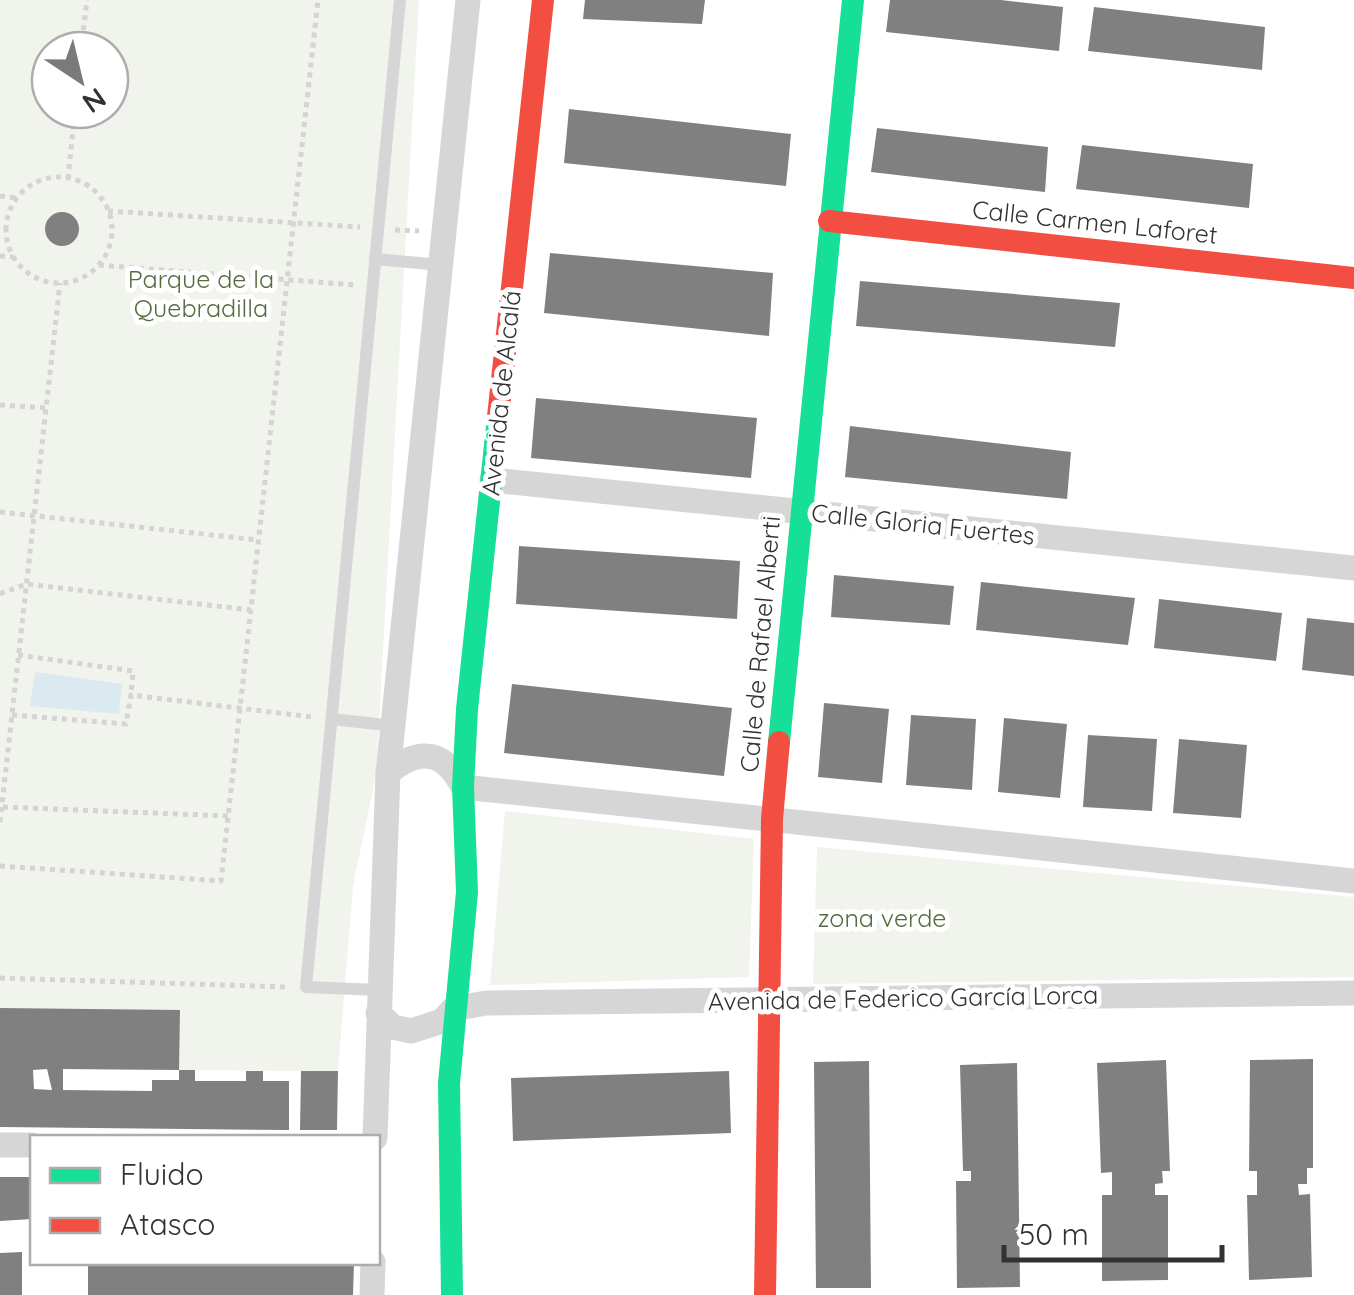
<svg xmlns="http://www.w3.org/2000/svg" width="1354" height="1295" viewBox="0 0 1354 1295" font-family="Quicksand,sans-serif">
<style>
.green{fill:#f1f3ed;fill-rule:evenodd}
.water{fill:#dbe9f0}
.building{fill:#808080;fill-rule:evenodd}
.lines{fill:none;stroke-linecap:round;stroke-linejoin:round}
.path{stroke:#d4d4d4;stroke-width:5;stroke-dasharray:5 5;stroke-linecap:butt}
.lane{stroke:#d6d6d6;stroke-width:12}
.street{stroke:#d6d6d6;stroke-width:25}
.fast{stroke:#16e098;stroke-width:22}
.jam{stroke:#f24e42;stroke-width:22}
.labels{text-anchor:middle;stroke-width:10;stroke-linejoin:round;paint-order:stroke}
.street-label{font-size:25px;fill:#323232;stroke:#fff}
.park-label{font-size:25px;fill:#576b41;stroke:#fff}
</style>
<rect width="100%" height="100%" fill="#fff"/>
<path class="green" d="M0,0H419L376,775L353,886L338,1071L0,1069ZM50,50H110V110H50Z
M505,811L754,839L749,977L490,985Z
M817,847L1354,897V977L813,984Z"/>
<path class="water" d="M35,672L122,684L119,714L30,706Z"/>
<path class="building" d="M585,0H705L702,24L583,19Z
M890,0H1001L1063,7L1059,51L886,32Z
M1094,7L1265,27L1262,70L1088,51Z
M569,109L791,134L786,186L564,163Z
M877,128L1048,147L1045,192L871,172Z
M1082,145L1253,164L1249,208L1076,189Z
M45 229a17 17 0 1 1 34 0a17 17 0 1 1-34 0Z
M550,253L773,273L769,336L544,313Z
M860,281L1120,303L1115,347L856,326Z
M536,398L757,418L751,478L531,458Z
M850,426L1071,452L1067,499L845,477Z
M519,546L740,561L737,619L516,604Z
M834,575L954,586L950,625L831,617Z
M981,582L1135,598L1128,645L976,630Z
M1159,599L1282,613L1276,661L1154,648Z
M1307,618L1354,623V676L1302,670Z
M512,684L732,708L724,776L504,753Z
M824,703L889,709L882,783L818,777Z
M911,715L976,719L972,790L906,785Z
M1004,718L1067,724L1060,798L998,792Z
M1088,735L1157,739L1152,811L1083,807Z
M1179,739L1247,745L1241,818L1173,813Z
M0,1008L180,1010L179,1070L63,1069V1090L152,1091V1080H179V1070H195V1081H246V1071H263V1081H289V1130L0,1127ZM47,1069L52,1090L34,1089L33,1070Z
M1313,1059V1168H1307V1184H1298L1299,1195L1310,1194L1312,1277L1249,1280L1247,1195H1257V1171H1249L1250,1060Z
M1166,1060L1170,1171H1162L1163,1183L1155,1184V1195H1168V1280L1102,1281V1195H1112V1172L1101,1173L1097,1063Z
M869,1061L871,1288H816L814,1062Z
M1017,1063L1020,1287L957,1288L956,1181H971V1171H963L960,1065Z
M301,1071H338L337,1130H300Z
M729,1071L731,1133L513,1141L511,1078Z
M0,1177H32V1219L0,1221Z
M22,1252V1295H0V1253Z
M88,1262H354L353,1295H88Z"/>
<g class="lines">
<path class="path" d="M81,50L87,0
M6 230a53 53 0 1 1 106 0a53 53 0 1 1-106 0Z
M68,179L75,110
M0,196L17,198
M108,211L360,227
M395,230L419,231
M0,256L13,257
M99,265L355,285
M0,405L46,408
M0,512L258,540
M0,594L26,584L251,610
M18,655L133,671L131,695
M12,715L126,724L131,695L312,717
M3,807L228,816
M0,822L60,283
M0,866L221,881L318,0
M0,978L287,987"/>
<path class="lane" d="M375,259L441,265
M332,719L394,726
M379,990L306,987L400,0"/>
<path class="street" d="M492,480L1354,568
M388,773C419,747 444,750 463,787L1354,881
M378,1013L393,1027L411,1031L442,1021L453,1009L486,1003L1354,993
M375,1138L388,773L468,0
M0,1145H32
M372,1295L373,1262"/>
<path class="fast" d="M779,742L853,0
M452,1295L449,1083L467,892L463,787L467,709L498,417"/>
<path class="jam" d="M829,221L1354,278
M498,417L543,0
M765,1295L772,819L779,742"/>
</g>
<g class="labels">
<g class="street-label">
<text transform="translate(1095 222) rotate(6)" y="9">Calle Carmen Laforet</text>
<text transform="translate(501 393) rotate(-84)" y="9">Avenida de Alcalá</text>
<text transform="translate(923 524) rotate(6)" y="9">Calle Gloria Fuertes</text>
<text transform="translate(760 644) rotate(-85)" y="9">Calle de Rafael Alberti</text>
<text transform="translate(903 998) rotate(-1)" y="9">Avenida de Federico García Lorca</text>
</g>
<g class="park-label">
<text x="201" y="288">Parque de la<tspan x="201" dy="29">Quebradilla</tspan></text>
<text x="882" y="927">zona verde</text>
</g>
</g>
<rect x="30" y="1135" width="350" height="130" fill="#ffffff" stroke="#adadad" stroke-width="2.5"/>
<rect x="50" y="1168" width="50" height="15" fill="#16e098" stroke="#adadad" stroke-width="2.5"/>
<text x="120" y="1185" font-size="30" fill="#323232">Fluido</text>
<rect x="50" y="1218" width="50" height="15" fill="#f24e42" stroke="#adadad" stroke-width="2.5"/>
<text x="120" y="1235" font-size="30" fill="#323232">Atasco</text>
<g transform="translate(80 80) rotate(145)"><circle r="48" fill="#ffffff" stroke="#adadad" stroke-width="2.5"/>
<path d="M0-8L18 38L0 25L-18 38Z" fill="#7a7a7a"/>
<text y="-15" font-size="28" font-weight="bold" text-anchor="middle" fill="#323232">N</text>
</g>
<path d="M1004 1245v15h218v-15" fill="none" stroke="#323232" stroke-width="5"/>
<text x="1019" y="1245" font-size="30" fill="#323232" stroke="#ffffff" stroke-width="8" paint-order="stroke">50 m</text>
</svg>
